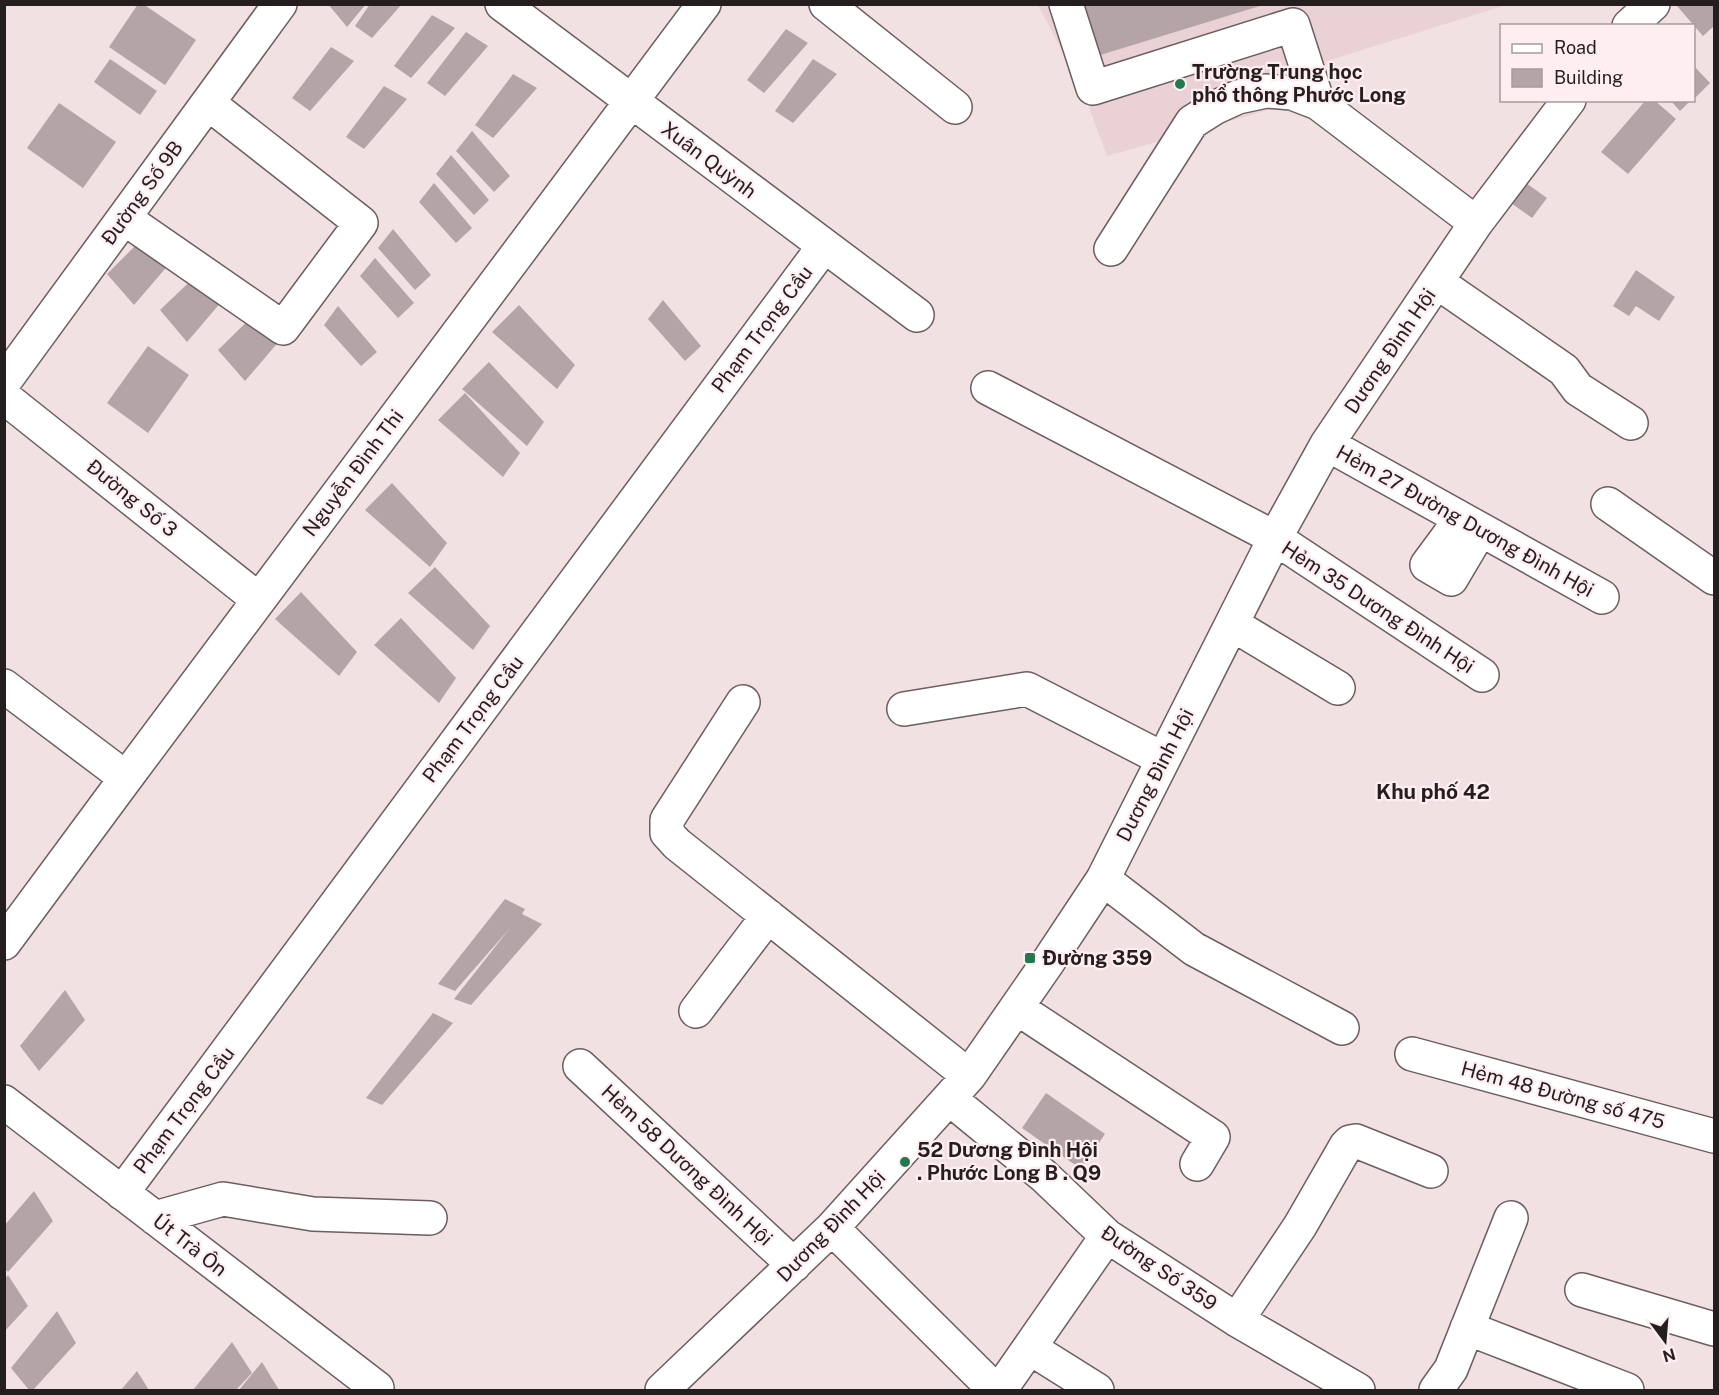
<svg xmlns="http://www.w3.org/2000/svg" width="1719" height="1395" viewBox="0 0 1719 1395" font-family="'Public Sans',sans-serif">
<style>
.built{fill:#e9d1d5}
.building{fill:#b4a4a7}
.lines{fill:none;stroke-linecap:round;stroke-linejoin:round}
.minor-casing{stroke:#6c5e60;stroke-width:36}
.minor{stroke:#fff;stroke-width:33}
.poi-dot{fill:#22794d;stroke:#feeef1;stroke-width:2}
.labels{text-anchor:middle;stroke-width:4.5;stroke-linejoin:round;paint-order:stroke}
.poi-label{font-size:20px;font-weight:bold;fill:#241e1f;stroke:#feeef1;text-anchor:start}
.street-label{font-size:20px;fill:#241e1f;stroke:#feeef1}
.neighbourhood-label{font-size:21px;font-weight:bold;fill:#241e1f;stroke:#feeef1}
</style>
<rect width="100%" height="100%" fill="#f1e1e3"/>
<path class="built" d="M1038,5H1506L1279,76L1290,104L1107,156L1083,91Z"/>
<path class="building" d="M138,4H143L196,40L165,85L109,47Z
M328,4H366L347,27Z
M370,4H402L372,38L355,26Z
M1067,4H1263V5L1084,60Z
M1679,4H1714V26L1703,36L1677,6Z
M432,15L455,28L411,78L394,66Z
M786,29L808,43L764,93L747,80Z
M466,32L488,46L445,96L427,83Z
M331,47L354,61L310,111L292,98Z
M110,59L157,91L140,115L94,82Z
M813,59L837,74L793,123L775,111Z
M1694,66L1710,83L1694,99Z
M513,74L537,88L493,138L475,125Z
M384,86L407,99L364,149L346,137Z
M1646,100H1654L1676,119L1628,174L1601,152Z
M1670,100H1691L1680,111Z
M59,103L116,142L83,188L27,148Z
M472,131L510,176L494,192L456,151Z
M451,155L489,200L474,215L436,174Z
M434,183L472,228L456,243L419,202Z
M1526,183L1547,198L1532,218L1511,203Z
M393,229L431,275L415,290L378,248Z
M150,231L176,256L134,305L107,274Z
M375,258L414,303L398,318L360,276Z
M204,268L229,293L187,342L160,310Z
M1636,270L1675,297L1659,321L1636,306L1629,316L1613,306Z
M663,300L701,346L685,361L648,319Z
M519,305L575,365L557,389L492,332Z
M338,306L377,352L361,366L324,325Z
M262,307L287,332L245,381L218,350Z
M148,346L189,375L148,433L107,403Z
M489,362L544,422L527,446L462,389Z
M465,393L520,453L503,477L438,420Z
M392,483L447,543L430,567L365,510Z
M435,567L490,626L473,650L408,593Z
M301,592L357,652L339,676L275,619Z
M401,618L456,678L439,703L374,645Z
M505,899L525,909L522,914L542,924L471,1005L454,999L510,928L455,991L438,984Z
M65,990L85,1020L39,1071L20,1046Z
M433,1013L453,1023L382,1105L366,1098Z
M1046,1093L1105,1134L1081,1169L1022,1128Z
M34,1191L53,1221L8,1272L4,1268V1226Z
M8,1275L28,1306L4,1332V1280Z
M57,1311L76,1343L33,1390H29L11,1368Z
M232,1342L252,1373L236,1390H193Z
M262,1362L279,1390H239Z
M137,1371L149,1390H121Z"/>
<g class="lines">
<g class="minor-casing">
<path id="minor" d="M502,4L917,315
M826,4L955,107
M1066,4L1093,88L1293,25L1318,103
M1629,26L1653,4
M124,218L283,328L361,223L208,103
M1111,249L1192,122L1214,108L1238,97L1266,91L1292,93L1318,103L1476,223
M1437,282L1564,370L1578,389L1631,423
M4,382L280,4
M988,388L1275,538L1482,675
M4,397L259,600
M1327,444L1602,597
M1608,504L1714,578
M1461,519L1427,565L1451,579L1480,530
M1232,624L1338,688
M4,686L126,778
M743,702L667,820V833L677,844L969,1076
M904,709L1027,689L1163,759
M1103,879L1194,949L1342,1028
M4,943L126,778L704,4
M1017,1008L1213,1137L1197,1164
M696,1011L768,916
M1412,1054L1714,1136
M580,1066L794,1265
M950,1099L1044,1176L1107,1236L1237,1320L1358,1390
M4,1102L377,1388
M122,1193L824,246
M155,1218L223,1199L313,1214L430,1218
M832,1228L995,1390
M1582,1290L1714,1329
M1237,1320L1300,1226L1346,1146L1350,1142L1356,1141L1431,1171
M1467,1328L1627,1390
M1030,1348L1097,1390
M662,1390L832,1228L969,1076L1048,962L1103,879L1275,538L1327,444L1476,223L1569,100
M1000,1390L1107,1236
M1436,1390L1451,1369L1511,1218"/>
</g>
<use href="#minor" class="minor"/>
</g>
<g class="poi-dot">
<circle cx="1180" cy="84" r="6"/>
<rect x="1024" y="952" width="12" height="12" rx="3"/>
<circle cx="905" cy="1162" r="6"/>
</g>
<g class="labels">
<g class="poi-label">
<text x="1192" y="79">Trường Trung học<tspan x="1192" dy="23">phổ thông Phước Long</tspan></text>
<text x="1042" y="965">Đường 359</text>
<text x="917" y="1157">52 Dương Đình Hội<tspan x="917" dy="23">. Phước Long B . Q9</tspan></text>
</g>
<g class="street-label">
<text transform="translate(709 160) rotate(37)" y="7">Xuân Quỳnh</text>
<text transform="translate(142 193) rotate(-54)" y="7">Đường Số 9B</text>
<text transform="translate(762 329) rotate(-53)" y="7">Phạm Trọng Cầu</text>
<text transform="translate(1390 351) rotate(-56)" y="7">Dương Đình Hội</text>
<text transform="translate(353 473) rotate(-53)" y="7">Nguyễn Đình Thi</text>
<text transform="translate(132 498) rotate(39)" y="7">Đường Số 3</text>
<text transform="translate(1465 521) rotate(29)" y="7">Hẻm 27 Đường Dương Đình Hội</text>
<text transform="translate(1378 607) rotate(33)" y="7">Hẻm 35 Dương Đình Hội</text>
<text transform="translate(473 719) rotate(-53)" y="7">Phạm Trọng Cầu</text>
<text transform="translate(1155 775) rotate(-63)" y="7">Dương Đình Hội</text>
<text transform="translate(1563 1095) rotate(15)" y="7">Hẻm 48 Đường số 475</text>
<text transform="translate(184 1110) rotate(-53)" y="7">Phạm Trọng Cầu</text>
<text transform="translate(687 1165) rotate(43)" y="7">Hẻm 58 Dương Đình Hội</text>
<text transform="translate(831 1226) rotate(-46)" y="7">Dương Đình Hội</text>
<text transform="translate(190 1245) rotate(38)" y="7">Út Trà Ôn</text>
<text transform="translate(1159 1268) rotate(34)" y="7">Đường Số 359</text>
</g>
<g class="neighbourhood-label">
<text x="1433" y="799">Khu phố 42</text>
</g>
</g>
<rect width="1719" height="1395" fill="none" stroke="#241e1f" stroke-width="12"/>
<rect x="1500" y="24" width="195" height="78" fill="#feeef1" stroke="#a79b9d" stroke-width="1.5"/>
<rect x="1512" y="44" width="30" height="9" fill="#ffffff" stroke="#a79b9d" stroke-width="1.5"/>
<text x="1554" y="54" font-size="18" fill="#241e1f">Road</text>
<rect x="1512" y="69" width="30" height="18" fill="#b4a4a7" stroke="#a79b9d" stroke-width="1.5"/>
<text x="1554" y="84" font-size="18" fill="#241e1f">Building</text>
<g transform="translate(1665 1341) rotate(164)" stroke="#feeef1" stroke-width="4.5" paint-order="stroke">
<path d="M0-4.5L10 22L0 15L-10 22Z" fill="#241e1f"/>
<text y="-9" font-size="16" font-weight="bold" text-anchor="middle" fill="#241e1f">N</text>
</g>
</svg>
